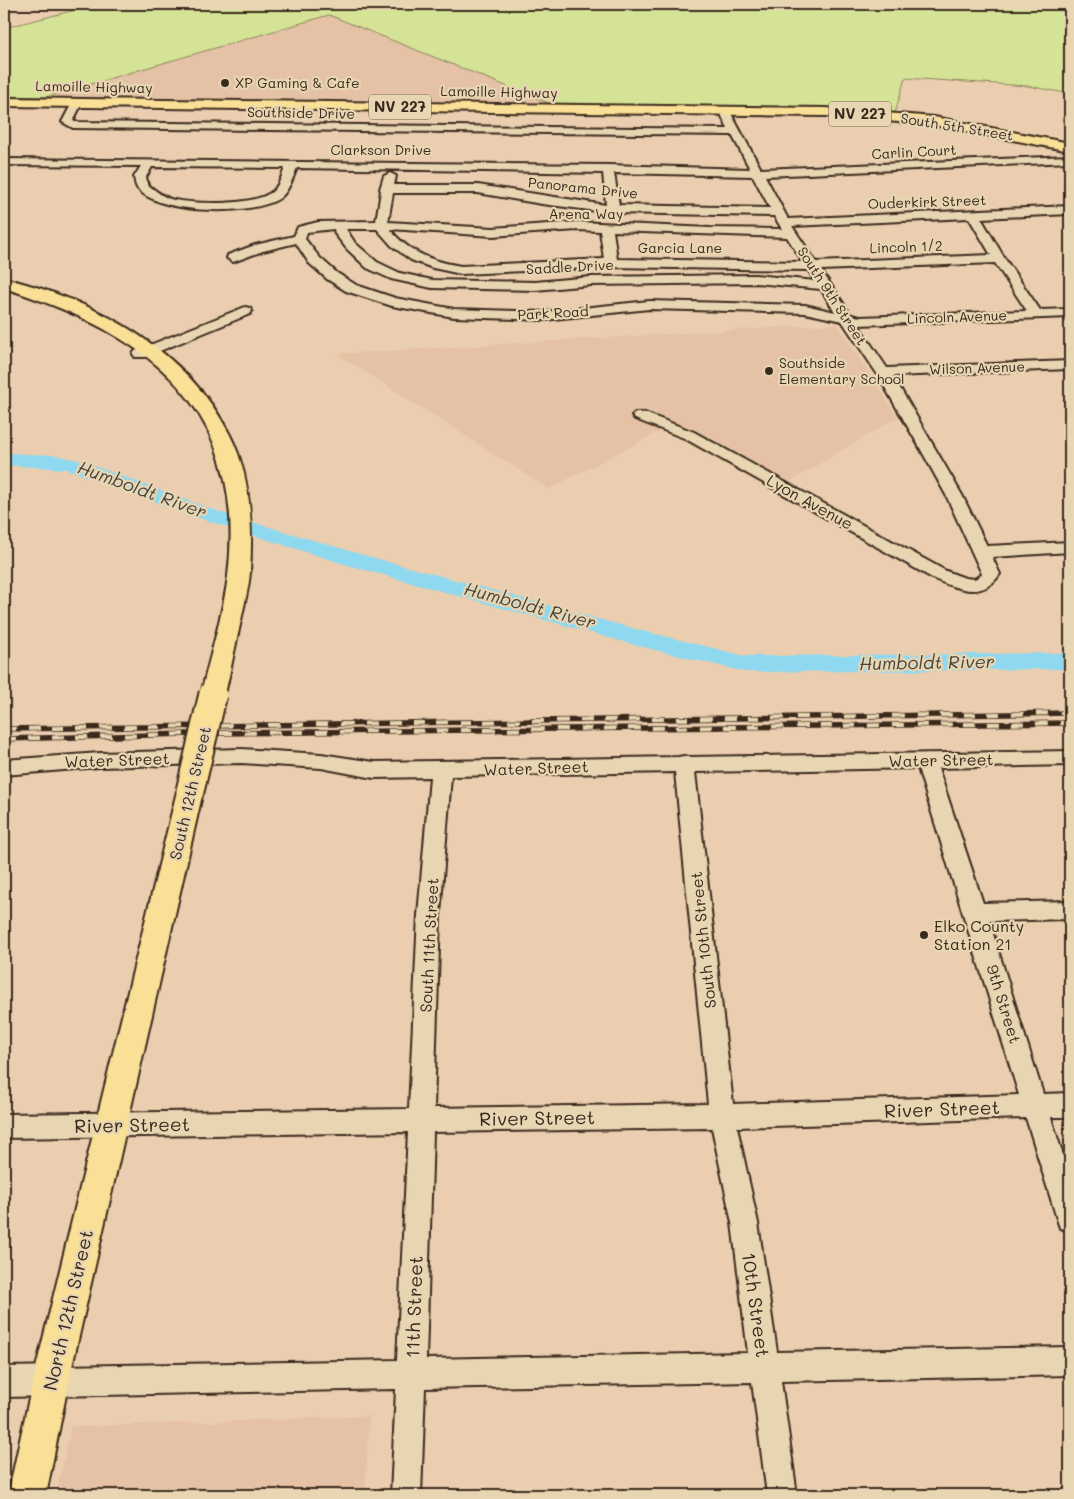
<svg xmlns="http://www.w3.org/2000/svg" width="1074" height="1499" viewBox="0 0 1074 1499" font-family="Mali,sans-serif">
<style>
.built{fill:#e5c1a5}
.green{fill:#d5e396;stroke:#88865a}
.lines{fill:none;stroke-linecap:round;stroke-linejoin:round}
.river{fill:#8ed8f0;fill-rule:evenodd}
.minor-casing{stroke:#3b2a1e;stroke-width:4}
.major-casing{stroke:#3b2a1e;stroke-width:4}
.minor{fill:#e8d6b3;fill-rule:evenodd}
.major{fill:#fadf96;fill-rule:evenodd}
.rail-casing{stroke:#3b2a1e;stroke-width:5.5}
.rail{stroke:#e8d6b3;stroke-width:4;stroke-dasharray:12;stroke-linecap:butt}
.major-bridge-casing{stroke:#3b2a1e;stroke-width:31;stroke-linecap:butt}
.major-bridge{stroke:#fadf96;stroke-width:27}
.poi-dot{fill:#3b2a1e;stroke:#e8d6b3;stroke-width:2}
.labels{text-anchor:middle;stroke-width:4.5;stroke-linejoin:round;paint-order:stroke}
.far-poi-label{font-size:14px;fill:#3b2a1e;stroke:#e8d6b3;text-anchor:start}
.far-street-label{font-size:14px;fill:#3b2a1e;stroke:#e8d6b3}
.shield{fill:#e8d6b3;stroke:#6f5e4b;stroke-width:1}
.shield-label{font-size:15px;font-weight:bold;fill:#3b2a1e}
.street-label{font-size:16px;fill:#3b2a1e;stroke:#e8d6b3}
.poi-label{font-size:16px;fill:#3b2a1e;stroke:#e8d6b3;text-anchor:start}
.water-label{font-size:18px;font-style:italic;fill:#47443e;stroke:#e8d6b3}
.near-street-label{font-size:19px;fill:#3b2a1e;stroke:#e8d6b3}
</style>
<rect width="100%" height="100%" fill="#ebceaf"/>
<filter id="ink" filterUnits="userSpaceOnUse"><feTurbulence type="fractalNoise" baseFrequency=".02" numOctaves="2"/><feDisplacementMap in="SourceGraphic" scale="10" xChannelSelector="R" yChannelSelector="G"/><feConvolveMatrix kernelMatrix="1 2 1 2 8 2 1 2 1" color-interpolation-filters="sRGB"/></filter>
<g filter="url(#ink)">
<path class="built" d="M329,15L551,104L306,102L46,97Z
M837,324L898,417L784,485L670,426L549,489L337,354Z
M369,1416L365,1495H56L71,1427Z"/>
<path class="green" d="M99,4H1070V94L1028,86L905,78L895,113L826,108L551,104L329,15L46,97L4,96V28Z"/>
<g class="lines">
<path class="river" d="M4,453L54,455L78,460L222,513L360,554L635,629L745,656L1070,653V669L745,672L635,645L344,564L208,521L66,469L4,465Z"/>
<g class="minor-casing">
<path id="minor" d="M77,100L82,103L73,121L75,122L728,129L719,110L724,107L728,108L761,169L1070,156V162L765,176L788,219L1070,206V214L981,218L1005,259L1040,310L1070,309V317L858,325L887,368L1070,361V369L893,376L962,495L987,546L1070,542V552L992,557L1000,574C983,600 958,589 934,579L684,438L635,419L632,416L635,413H645L694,432L946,571L965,578L975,579L982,574L946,495L920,448L876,372L842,321L805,313L649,309L544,320L454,317L392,306L346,291L327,279L309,263L296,243L263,251L233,262L227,258L228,255L255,245L294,236L298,227L318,222L376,221L381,191L380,189L384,176L390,173L396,176L394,185H478L606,205L603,173L297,168C293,177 289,191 280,198C255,216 158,215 137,188C135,185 135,181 134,177L141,166L4,165V159L608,165L750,169L732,135L73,128L62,122L73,101ZM152,167L285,168C282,175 279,186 273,191C256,206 196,204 174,200C164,198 156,191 148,185L146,177ZM614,173L753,176L770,208L619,205ZM393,193H478L542,204L613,213L774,216L782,229L710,228L577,222L493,228L388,222ZM969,218L991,255L816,262L792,226ZM334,229L335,234L347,249L367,268L391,279L432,288L535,290L591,285L755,283L821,289L835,312L805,305L649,301L544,312L454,309L395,298L356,285L337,273L319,257L305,239L307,232ZM346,229H377L392,246L411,260L433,268L461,274L611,267L808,270L815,281L755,275L591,277L535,282L432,280L400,273L377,262L355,243ZM390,229L493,236L577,230L600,231L604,259L461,266C434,262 407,252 390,229ZM613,231L787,237L803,262L617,259ZM995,263L1027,311L860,317L851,315L821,270Z
M245,307L250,308L252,311L250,314L145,357H135L133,354L135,351Z
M241,749L321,754L374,762L678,757L684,756L689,757L1070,751V765L938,768L983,903L1070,901V919L989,921L1043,1094L1070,1093V1117H1051L1070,1178V1232L1060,1228L1057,1219L1026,1118L737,1127L758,1223L777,1352L1070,1347V1375L781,1381L797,1495H767L752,1382L425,1388L421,1495H391L396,1389L4,1397V1367L397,1360L408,1132L4,1138V1114L409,1109L418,915L430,777L374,778L321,768L241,763L100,767L4,775V760L100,753ZM918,768L1019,1095L733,1104L695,772ZM675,772L708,1104L434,1108L440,915L451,776ZM712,1128L732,1223L748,1353L426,1359L433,1132Z"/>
</g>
<g class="major-casing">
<path id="major" d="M4,98L826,108L934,117L1070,143V151L934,125L826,116L4,106Z
M4,278C94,300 187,349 230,435C251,476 253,526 250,572C249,587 245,601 242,616C236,642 231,668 225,694L221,700L213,702L205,700L201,694C210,655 223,615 228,576C248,408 150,334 4,288Z
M190,781L199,784L203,791L69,1380L46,1495H8L33,1380L177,791L181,784Z"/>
</g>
<use href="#minor" class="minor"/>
<use href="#major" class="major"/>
<g class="rail-casing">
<path id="rail" d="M4,729L1070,713
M4,739L225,733L1070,723"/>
</g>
<use href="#rail" class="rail"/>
<g class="major-bridge-casing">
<path id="major-bridge" d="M190,791L213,694"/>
</g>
<use href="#major-bridge" class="major-bridge"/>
</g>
</g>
<g class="poi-dot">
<circle cx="225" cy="83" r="5"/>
<circle cx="769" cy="371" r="5"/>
<circle cx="924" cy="935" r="5"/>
</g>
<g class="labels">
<g class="far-poi-label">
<text x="235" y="88">XP Gaming &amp; Cafe</text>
<text x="779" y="368">Southside<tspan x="779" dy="16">Elementary School</tspan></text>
</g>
<g class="far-street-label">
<text transform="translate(94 87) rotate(1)" y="5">Lamoille Highway</text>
<text transform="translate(499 92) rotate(1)" y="5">Lamoille Highway</text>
<text transform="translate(301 113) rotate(1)" y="5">Southside Drive</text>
<text transform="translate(957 127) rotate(9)" y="5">South 5th Street</text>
<text x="381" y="155">Clarkson Drive</text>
<text transform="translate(914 152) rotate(-3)" y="5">Carlin Court</text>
<text transform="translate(583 188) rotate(6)" y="5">Panorama Drive</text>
<text transform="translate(927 202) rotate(-2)" y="5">Ouderkirk Street</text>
<text x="586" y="219">Arena Way</text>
<text transform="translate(906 247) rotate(-2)" y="5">Lincoln 1/2</text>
<text x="680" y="253">Garcia Lane</text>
<text transform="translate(570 267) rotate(-3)" y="5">Saddle Drive</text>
<text transform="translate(832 296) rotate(57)" y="5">South 9th Street</text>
<text transform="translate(553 313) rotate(-3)" y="5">Park Road</text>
<text transform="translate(957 317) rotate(-2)" y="5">Lincoln Avenue</text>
<text transform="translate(977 368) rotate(-2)" y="5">Wilson Avenue</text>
</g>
<g class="shield">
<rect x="369" y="94.5" width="62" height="25" rx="4"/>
<rect x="829" y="101.5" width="62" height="25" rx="4"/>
</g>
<g class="shield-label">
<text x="400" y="112">NV 227</text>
<text x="860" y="119">NV 227</text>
</g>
<g class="street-label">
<text transform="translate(810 502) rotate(29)" y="6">Lyon Avenue</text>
<text transform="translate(117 760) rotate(-2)" y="6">Water Street</text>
<text transform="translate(941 760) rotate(-1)" y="6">Water Street</text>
<text transform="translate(536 768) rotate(-2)" y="6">Water Street</text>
<text transform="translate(190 793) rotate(-77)" y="6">South 12th Street</text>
<text transform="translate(703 940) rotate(-96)" y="6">South 10th Street</text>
<text transform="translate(429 945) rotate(-87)" y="6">South 11th Street</text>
<text transform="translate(1004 1004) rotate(73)" y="6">9th Street</text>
</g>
<g class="poi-label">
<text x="934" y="932">Elko County<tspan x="934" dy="18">Station 21</tspan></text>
</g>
<g class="water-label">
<text transform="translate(142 490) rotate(20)" y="6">Humboldt River</text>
<text transform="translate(530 606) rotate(15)" y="6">Humboldt River</text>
<text transform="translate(927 663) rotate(-1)" y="6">Humboldt River</text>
</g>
<g class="near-street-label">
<text transform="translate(942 1109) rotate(-2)" y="7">River Street</text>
<text transform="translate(537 1118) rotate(-1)" y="7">River Street</text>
<text transform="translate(132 1125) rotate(-1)" y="7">River Street</text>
<text transform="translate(756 1305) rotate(82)" y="7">10th Street</text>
<text transform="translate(414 1307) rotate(-88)" y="7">11th Street</text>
<text transform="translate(68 1310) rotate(-77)" y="7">North 12th Street</text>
</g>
</g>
<rect width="1074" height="1499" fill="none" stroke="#e8d6b3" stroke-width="20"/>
<rect x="10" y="10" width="1054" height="1479" fill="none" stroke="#3b2a1e" stroke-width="2" filter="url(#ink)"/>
</svg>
